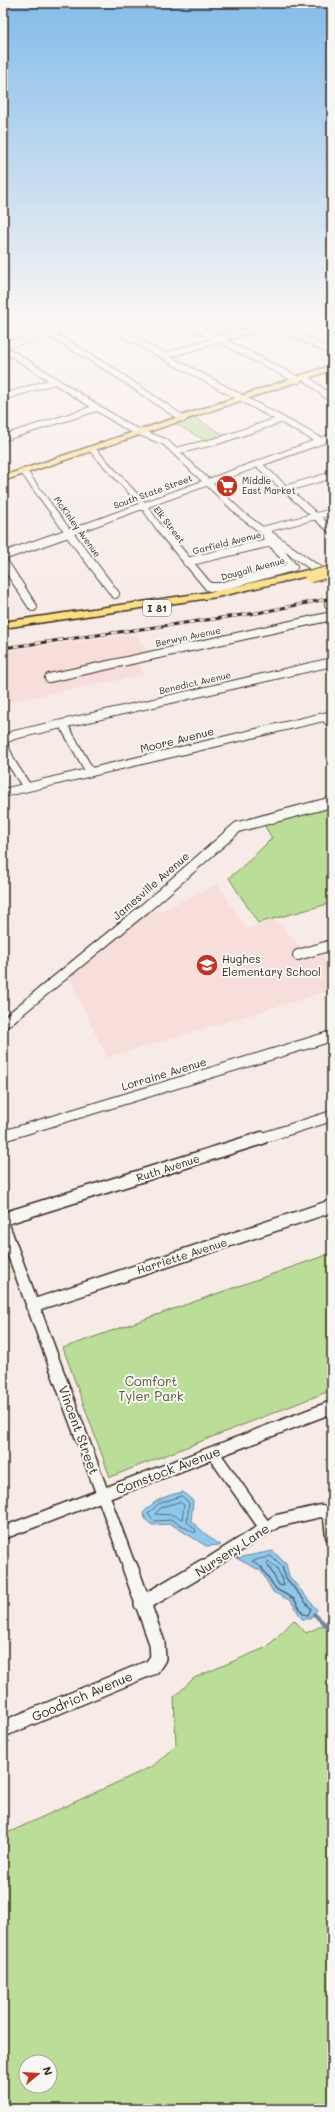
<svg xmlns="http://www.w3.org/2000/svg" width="335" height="2112" viewBox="0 0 335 2112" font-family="Mali,sans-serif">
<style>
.built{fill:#f8deda}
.green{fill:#badd97;stroke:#7a845a;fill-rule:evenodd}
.water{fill:#8dc9ed;stroke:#6c899a}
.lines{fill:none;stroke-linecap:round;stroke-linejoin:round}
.shore-far1{stroke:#5c6a71;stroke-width:1}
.shore{stroke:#5c6a71;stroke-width:1.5}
.stream{stroke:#6c899a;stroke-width:4}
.minor-far4-casing{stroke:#3b2a1e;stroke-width:8}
.minor-far3-casing{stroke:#3b2a1e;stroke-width:10}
.minor-far2-casing{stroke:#3b2a1e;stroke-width:12}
.minor-far1-casing{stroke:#3b2a1e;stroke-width:15}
.minor-casing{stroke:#3b2a1e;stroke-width:18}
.major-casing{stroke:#3b2a1e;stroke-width:3}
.highway-casing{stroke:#3b2a1e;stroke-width:3}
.minor-far4{stroke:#f6f6f2;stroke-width:6}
.minor-far3{stroke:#f6f6f2;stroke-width:8}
.minor-far2{stroke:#f6f6f2;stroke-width:10}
.minor-far1{stroke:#f6f6f2;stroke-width:12}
.minor{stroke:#f6f6f2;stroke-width:15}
.major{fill:#fddf80;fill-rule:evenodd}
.highway{fill:#fddf80;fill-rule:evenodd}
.rail-casing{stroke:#3b2a1e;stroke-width:3}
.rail{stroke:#f6f6f2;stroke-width:2;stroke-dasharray:5.5;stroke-linecap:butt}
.highway-bridge-casing{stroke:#3b2a1e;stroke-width:13;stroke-linecap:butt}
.highway-bridge{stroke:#fddf80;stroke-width:11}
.labels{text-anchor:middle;stroke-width:4;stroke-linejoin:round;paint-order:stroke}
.far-poi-label{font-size:9px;fill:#3b2a1e;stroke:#f6f6f2;text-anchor:start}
.far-street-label{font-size:9px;fill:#3b2a1e;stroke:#f6f6f2}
.shield{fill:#f6f6f2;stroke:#73675e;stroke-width:1}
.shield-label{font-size:10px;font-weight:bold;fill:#3b2a1e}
.street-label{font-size:11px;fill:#3b2a1e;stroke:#f6f6f2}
.poi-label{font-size:11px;fill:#3b2a1e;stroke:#f6f6f2;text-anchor:start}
.near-park-label{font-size:13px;fill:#5b573c;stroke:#f6f6f2}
.near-street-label{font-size:13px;fill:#3b2a1e;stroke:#f6f6f2}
</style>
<rect width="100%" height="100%" fill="#f7ebe7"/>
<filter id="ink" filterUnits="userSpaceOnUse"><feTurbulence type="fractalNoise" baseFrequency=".025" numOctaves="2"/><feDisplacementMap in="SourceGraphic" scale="8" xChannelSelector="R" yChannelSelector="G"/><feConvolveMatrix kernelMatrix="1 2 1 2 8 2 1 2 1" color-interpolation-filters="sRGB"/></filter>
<g filter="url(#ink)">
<path class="built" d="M136,634L149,654L134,657L145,675L3,703V651Z
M218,884L246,929L275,919L310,958L322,955L332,971V990L107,1058L69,978L151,911L162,910Z"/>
<path class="green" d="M195,418L227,437L208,442L176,424Z
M332,806V903L258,923L229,878L251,859L272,838L263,823Z
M332,1253V1390L110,1477L63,1348Z
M294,1620L306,1633L332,1621V2109H3V1835L153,1766L176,1745L174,1697L194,1678L267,1647ZM26,2062H50V2086H26Z"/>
<path class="water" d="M183,1492L193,1501L191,1521L216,1543L221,1545L206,1546L171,1524L152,1525L146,1520L143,1513C154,1500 167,1495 183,1492Z
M273,1551L286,1564L289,1576L317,1610L310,1619H302L291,1601L273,1592L261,1571L236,1558Z"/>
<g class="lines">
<path class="shore-far1" d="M182,1496L189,1503L187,1522L196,1530L195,1533L172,1520L154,1521L148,1514L158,1504Z
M180,1502L184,1505L182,1519L173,1515L155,1514L162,1507Z
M263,1568L252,1561L271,1556L283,1568
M269,1568L267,1564L268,1561L277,1568"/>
<path class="shore" d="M261,1567L276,1589L294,1599L303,1614L308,1615L311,1609L286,1578L282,1567
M269,1567L279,1585L283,1586L284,1584L276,1567"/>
<path class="stream" d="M314,1614L332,1631"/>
<g class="minor-far4-casing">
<path id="minor-far4" d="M99,321L321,441
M183,321L298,380
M269,322L332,352
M49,333L111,370L183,419
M3,346L91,321
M3,348L129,428L165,442L243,516L266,533
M164,356L279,321
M305,377L332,400
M3,397L55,381
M3,438L97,408
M92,449L141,502L163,533
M176,451L221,440L280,420
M258,464L332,531
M24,472L69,533
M285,489L332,475
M262,530L332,512
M68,533L332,437"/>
</g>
<g class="minor-far3-casing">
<path id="minor-far3" d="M68,532L115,594
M163,532L209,587H219L293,567L267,537
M265,532L332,580
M3,556L71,532
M3,561L33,607
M187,562L271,542
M329,604L332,609
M49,678L332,616
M325,717L332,725
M63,724L90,772
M3,743L5,739L14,735L332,662
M3,744L12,764L27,787
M3,793L332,715"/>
</g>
<g class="minor-far2-casing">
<path id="minor-far2" d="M298,955L332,945
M3,1024L144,909L238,827L332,802
M3,1136L332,1036
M259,1139L332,1116"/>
</g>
<g class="minor-far1-casing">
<path id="minor-far1" d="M3,1219L262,1138
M3,1225L130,1568
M32,1306L332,1206
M213,1453L265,1527
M3,1533L332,1407
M203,1568L277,1521L321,1511L326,1512L330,1519L332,1536"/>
</g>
<g class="minor-casing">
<path id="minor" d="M142,1604L204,1567
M3,1729L152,1667L158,1658L157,1643L130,1567"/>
</g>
<g class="major-casing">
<path id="major" d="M329,366H332V370L3,481V476Z"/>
</g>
<g class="highway-casing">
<path id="highway" d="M312,569L316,570L317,572L316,574L217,597L3,628V622L217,591Z"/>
</g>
<use href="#minor-far4" class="minor-far4"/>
<use href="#minor-far3" class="minor-far3"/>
<use href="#minor-far2" class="minor-far2"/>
<use href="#minor-far1" class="minor-far1"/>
<use href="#minor" class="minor"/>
<use href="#major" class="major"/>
<use href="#highway" class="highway"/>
<g class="rail-casing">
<path id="rail" d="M3,648L257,613L332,598"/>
</g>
<use href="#rail" class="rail"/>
<g class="highway-bridge-casing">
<path id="highway-bridge" d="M310,577L332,571"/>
</g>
<use href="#highway-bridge" class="highway-bridge"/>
</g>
</g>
<linearGradient id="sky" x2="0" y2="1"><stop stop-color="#83bcea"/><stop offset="0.52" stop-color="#fbf6f4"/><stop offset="1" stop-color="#fbf6f4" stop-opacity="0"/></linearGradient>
<rect width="335" height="617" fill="url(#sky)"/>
<defs>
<g id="supermarket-disc" transform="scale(1.15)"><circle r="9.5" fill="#c8321e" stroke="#f6f6f2"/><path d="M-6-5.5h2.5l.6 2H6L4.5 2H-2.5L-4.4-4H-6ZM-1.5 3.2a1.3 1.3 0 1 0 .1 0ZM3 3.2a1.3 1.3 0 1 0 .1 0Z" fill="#fff"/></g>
<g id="school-disc" transform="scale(1.15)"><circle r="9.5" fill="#c8321e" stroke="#f6f6f2"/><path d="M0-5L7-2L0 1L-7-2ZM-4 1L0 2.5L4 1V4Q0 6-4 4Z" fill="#fff"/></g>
</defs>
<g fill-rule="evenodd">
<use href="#supermarket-disc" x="227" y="486"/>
<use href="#school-disc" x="207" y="965"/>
</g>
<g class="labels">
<g class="far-poi-label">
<text x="242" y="484">Middle<tspan x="242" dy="10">East Market</tspan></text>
</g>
<g class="far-street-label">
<text transform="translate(153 492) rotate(-20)" y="3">South State Street</text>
<text transform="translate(169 525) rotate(52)" y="3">Elk Street</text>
<text transform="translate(77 527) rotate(54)" y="3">McKinley Avenue</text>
<text transform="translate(227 543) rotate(-14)" y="3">Garfield Avenue</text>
<text transform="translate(253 569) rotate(-15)" y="3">Dougall Avenue</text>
<text transform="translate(188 637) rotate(-12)" y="3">Berwyn Avenue</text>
<text transform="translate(195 683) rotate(-13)" y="3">Benedict Avenue</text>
</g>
<rect class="shield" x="143" y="600" width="28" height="16" rx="3"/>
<g class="shield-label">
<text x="157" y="612">I 81</text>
</g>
<g class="street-label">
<text transform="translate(177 740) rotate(-14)" y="4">Moore Avenue</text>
<text transform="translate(151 886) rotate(-41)" y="4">Jamesville Avenue</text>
<text transform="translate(164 1074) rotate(-17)" y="4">Lorraine Avenue</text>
<text transform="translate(168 1168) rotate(-18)" y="4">Ruth Avenue</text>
<text transform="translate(182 1256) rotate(-18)" y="4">Harriette Avenue</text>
</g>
<g class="poi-label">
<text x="222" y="963">Hughes<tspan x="222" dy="13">Elementary School</tspan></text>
</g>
<g class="near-park-label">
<text x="151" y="1386">Comfort<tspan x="151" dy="15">Tyler Park</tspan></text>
</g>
<g class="near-street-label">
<text transform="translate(79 1430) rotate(70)" y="5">Vincent Street</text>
<text transform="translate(168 1470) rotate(-21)" y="5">Comstock Avenue</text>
<text transform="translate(232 1550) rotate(-33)" y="5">Nursery Lane</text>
<text transform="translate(82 1696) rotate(-23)" y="5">Goodrich Avenue</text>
</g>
</g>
<rect width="335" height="2112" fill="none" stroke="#f6f6f2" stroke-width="16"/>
<rect x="8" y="8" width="319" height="2096" fill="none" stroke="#3b2a1e" stroke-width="1.5" filter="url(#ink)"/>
<g transform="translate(38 2074) rotate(72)"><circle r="19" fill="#f6f6f2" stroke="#aba49d"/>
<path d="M0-3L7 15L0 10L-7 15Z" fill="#c8321e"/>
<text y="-6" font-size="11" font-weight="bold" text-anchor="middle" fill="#3b2a1e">N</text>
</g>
</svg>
